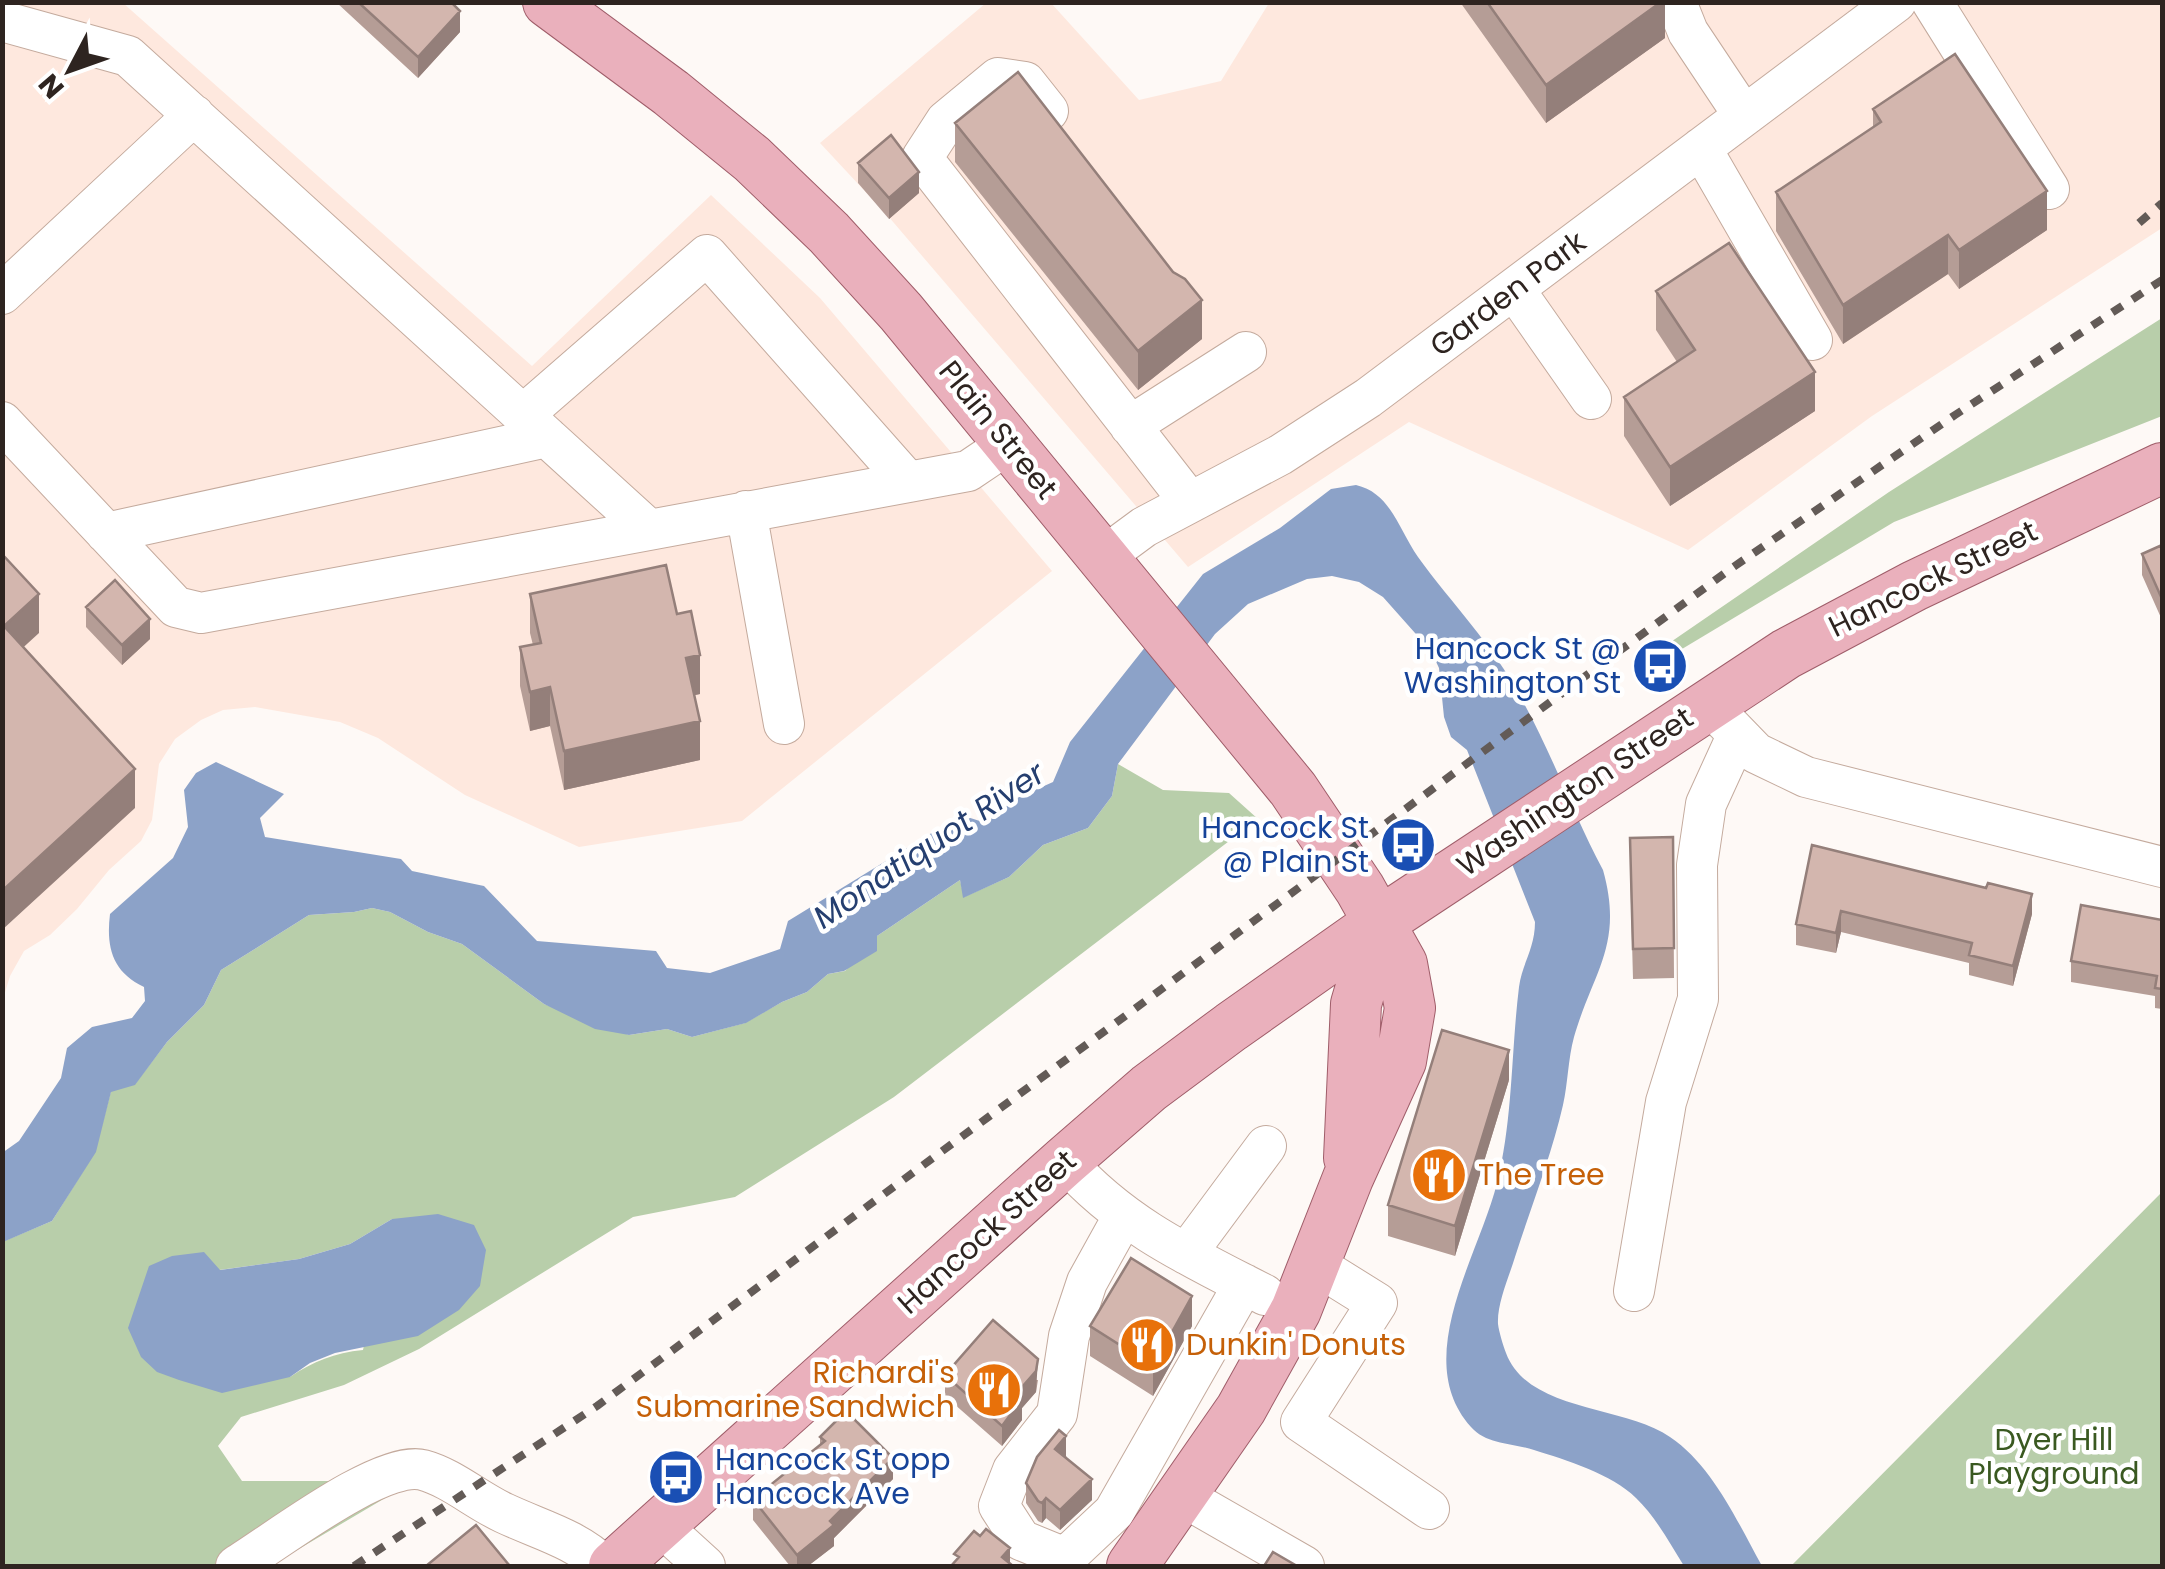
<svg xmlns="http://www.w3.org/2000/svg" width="2165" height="1569" viewBox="0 0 2165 1569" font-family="Poppins,sans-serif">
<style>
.built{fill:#fee8de}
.green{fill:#b8ceaa;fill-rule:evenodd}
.water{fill:#8ca2c8}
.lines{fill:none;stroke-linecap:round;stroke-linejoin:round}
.minor-casing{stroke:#c4aa9d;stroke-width:42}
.major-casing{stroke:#9f5d69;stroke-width:52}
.minor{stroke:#fff;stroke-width:40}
.major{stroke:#eab0bc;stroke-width:50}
.rail{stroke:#635b57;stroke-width:8;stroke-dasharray:12 12;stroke-linecap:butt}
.wall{fill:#b59d96}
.shaded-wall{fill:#947f7a}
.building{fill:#d3b6ae;stroke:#947f7a;stroke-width:2.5}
.labels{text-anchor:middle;stroke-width:9;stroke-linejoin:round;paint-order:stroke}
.street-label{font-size:30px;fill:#2e2420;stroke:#fff}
.transit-label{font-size:30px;fill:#164399;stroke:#fff;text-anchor:end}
.food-label{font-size:30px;fill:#c56008;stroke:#fff;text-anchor:start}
.park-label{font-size:30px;fill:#3a5921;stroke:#fff}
.water-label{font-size:32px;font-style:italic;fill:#253f70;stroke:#fff}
</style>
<rect width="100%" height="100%" fill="#fef9f6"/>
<path class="built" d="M3,3H123L532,366L711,195L820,298L1052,571L742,821L579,847L465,795L378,738L340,722L255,707L223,710L201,720L175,739L159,764L152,820L141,841L109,870L77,909L50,935L24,951L10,976L3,999Z
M986,3H1051L1139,100L1221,81L1269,3H2162V228L1872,416L1688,550L1409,422L1188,567L888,216L820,143Z"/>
<path class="green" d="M2162,318V416L1894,522L1667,658L1662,648L1889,492Z
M1118,764L1163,790L1229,793L1258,819L894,1097L735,1197L633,1217L419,1349L344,1385L241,1417L218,1446L242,1481H414L270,1566H3L2,1242L52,1221L95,1152L111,1091L135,1084L167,1042L204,1005L221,970L309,915L354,912L372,908L390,912L428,932L462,944L544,1004L629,1035L667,1029L692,1037L745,1023L782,1002L807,992L828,974L845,971L877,936L960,880L964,897L1009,877L1043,845L1088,828L1112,796ZM392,1219L363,1350C334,1353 314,1361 290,1377L219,1270L299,1259L350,1244Z
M2162,1192V1566H1791Z"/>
<path class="water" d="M1356,485C1391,493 1399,530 1418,557C1452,604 1493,645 1521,698C1552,753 1573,814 1603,870C1624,945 1593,971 1574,1037C1568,1059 1568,1083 1563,1105C1551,1157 1531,1207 1515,1257C1509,1277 1497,1303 1498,1324C1499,1332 1503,1345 1506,1353C1528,1412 1624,1405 1670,1437C1713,1466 1738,1523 1762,1566H1684C1670,1544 1656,1517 1636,1498C1612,1474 1566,1460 1534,1450C1513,1443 1487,1445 1471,1427C1410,1359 1479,1256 1497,1183C1513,1119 1511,1052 1519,987C1522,964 1535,948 1535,922L1467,750L1451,737L1444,717L1439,668L1431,651L1383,597L1359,582L1332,576L1307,579L1248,604L1215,634L1118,764L1112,796L1088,828L1043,845L1009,877L963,898L960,880L877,936V951L844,971L828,974L807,992L782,1002L746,1023L692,1037L667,1029L629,1035L595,1029L544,1004L462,944L428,932L390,912L372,908L354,912L309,915L221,970L204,1005L167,1042L135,1085L111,1092L96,1152L52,1221L3,1242L2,1153L19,1141L61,1078L67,1048L92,1027L132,1018L145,1001L144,987C112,972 106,947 110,914L173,858L188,827L184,790L196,773L216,762L284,794L260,818L265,837L401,859L412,871L484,886L537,941L656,951L667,968L710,973L780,949L788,921L961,815L986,823L1015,799L1053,782L1070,742L1203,574L1280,528L1331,489Z
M438,1214L474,1225L486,1250L480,1286L459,1310L418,1336L335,1353L310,1363L290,1377L222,1393L179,1380L157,1372L141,1357L128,1328L149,1266L172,1256L204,1252L220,1270L299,1259L350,1244L392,1219Z"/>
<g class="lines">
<g class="minor-casing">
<path id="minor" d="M1676,2L1688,32L1744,116
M1932,2L2049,189
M2,21L128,56L647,528
M1048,111L1025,82L998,78L946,121L922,158L1189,501
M1701,148L1812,340
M1514,289L1591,399
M2,294L194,115
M523,415L707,255L908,482
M2,422L176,607L201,613L968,471L1008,444
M1130,426L1246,352
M746,511L784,724
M106,533L547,437
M1102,558L1144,527L1280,455L1368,398L1896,2
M1723,719L1756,753L1806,777L2162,867
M1065,1161C1123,1226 1189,1256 1265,1295
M1123,1217L1087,1282L1069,1336L1057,1414L1013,1470L999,1506L1021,1540L1065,1558L1114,1512L1244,1284
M1186,1254L1266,1146
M1316,1265L1377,1303L1301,1422L1429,1509
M1634,1291L1666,1102L1698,999L1697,865L1706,804L1737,736
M1182,1496L1304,1566
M661,1526L705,1566
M236,1566C274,1543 382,1459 423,1470C452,1478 476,1500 504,1513C540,1530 575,1538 604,1566"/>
</g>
<g class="major-casing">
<path id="major" d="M548,2L671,93L752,159L829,233L901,312L1293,789L1360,889L1402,964L1410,1008L1401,1061L1348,1178L1296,1310L1241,1409L1132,1566
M1349,1158L1356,1004L1380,922
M614,1566L1065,1161L1149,1088L1231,1027L1380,922L1786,654L1914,586L2162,468"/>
</g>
<use href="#minor" class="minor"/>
<use href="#major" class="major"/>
<path class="rail" d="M2139,223L2162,203
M354,1566L597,1406L1729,570L1955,415L2162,280"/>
</g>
<path class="wall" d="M336,2H451L460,32L418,78Z
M1460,2H1665V38L1546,123Z
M1873,109L2047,230L1959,289L1948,274L1843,344L1776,231V192L1873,127Z
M955,123L1173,272L1202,339L1138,390L955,162Z
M858,163L919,193L889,219L858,183Z
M1656,291L1815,411L1670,506L1624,436V397L1677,362L1656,330Z
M2162,545V620L2142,575V554Z
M530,594L677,614L700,694L694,695L700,760L564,790L550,726L530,731L520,686V647L533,645L530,633Z
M86,607L150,639L122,665L86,627Z
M1673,837L1674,978L1633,979L1630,868Z
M1812,845L2032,914L2013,986L1969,975V963L1841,932L1836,953L1796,945V924Z
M2162,920V1009L2155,1008V996L2071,982V961Z
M1509,1080L1455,1256L1388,1236V1205Z
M1090,1326H1192L1153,1396L1090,1356Z
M945,1375L1038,1380L1036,1392L1022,1408V1420L1002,1446L945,1396Z
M820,1437L893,1479L834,1538V1546L808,1566H790L753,1520V1499L820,1445Z
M1066,1456L1092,1500L1060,1530L1046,1518L1042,1523L1038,1521L1026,1503V1483Z"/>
<path class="shaded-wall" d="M1661,2H1665V38L1546,123V85Z
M460,11V32L418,78V57Z
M919,172V193L889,219V198Z
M2047,191V230L1959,289V250Z
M1948,235V274L1843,344V305Z
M1202,300V339L1138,390V351Z
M1815,372V411L1670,506V467Z
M39,594V633L4,665V626Z
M150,619V639L122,665V645Z
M700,655V694L686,697V658Z
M550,687V726L530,731V692Z
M700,721V760L564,790V751Z
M135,769V808L2,930V891Z
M2032,894V914L2013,986V966Z
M1841,911V932L1836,953V933Z
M1509,1050V1080L1455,1256V1226Z
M1192,1296V1326L1153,1396V1366Z
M1038,1359L1036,1392L1022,1408V1420L1002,1446V1426L1016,1394Z
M1066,1436V1456L1055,1469V1449Z
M893,1458V1479L834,1538V1546L808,1566H797V1555Z
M1092,1479V1500L1060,1530V1510Z
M1046,1498V1518L1042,1523V1503Z
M1010,1548V1566L1002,1557Z"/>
<path class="building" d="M358,2H451L460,11L418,57Z
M1487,2H1661L1546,85Z
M1955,54L2047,191L1959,250L1948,235L1843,305L1776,192L1881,122L1873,109Z
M1018,72L1173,272L1185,279L1202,300L1138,351L955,123Z
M891,135L919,172L889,198L858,163Z
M1729,243L1815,372L1670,467L1624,397L1695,350L1656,291Z
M2162,545V599L2142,554Z
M2,554L39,594L4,626L135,769L2,891Z
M666,565L677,614L691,611L700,655L686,658L700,721L564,751L550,687L530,692L520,647L541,643L530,594Z
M115,580L150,619L122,645L86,607Z
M1673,837L1674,948L1633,949L1630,838Z
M1812,845L1986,888L1988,883L2032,894L2013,966L1969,955L1972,943L1841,911L1836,933L1796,924Z
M2081,905L2162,920V989L2155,988L2157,976L2071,961Z
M1442,1030L1509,1050L1455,1226L1388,1205Z
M1131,1258L1192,1296L1153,1366L1090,1326Z
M993,1320L1038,1359L1036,1371L1016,1394L1022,1399L1002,1426L945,1375Z
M846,1411L893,1458L830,1521L834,1525L797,1555L753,1499L825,1441L820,1437Z
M1059,1430L1066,1436L1055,1449L1092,1479L1060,1510L1046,1498L1042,1503L1038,1501L1026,1483L1037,1457Z
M476,1525L509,1565L508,1566H426Z
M986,1529L1010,1548L1002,1557L1013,1566H951L959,1557L954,1554L974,1531L980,1536Z
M1273,1552L1297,1566H1264Z"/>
<defs>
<g id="bus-disc" transform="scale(2.875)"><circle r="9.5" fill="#1a4fb4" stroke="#fff"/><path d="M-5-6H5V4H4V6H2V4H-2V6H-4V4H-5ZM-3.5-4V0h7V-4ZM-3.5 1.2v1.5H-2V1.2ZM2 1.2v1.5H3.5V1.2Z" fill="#fff"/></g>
<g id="restaurant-disc" transform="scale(2.875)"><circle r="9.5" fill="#e8710a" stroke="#fff"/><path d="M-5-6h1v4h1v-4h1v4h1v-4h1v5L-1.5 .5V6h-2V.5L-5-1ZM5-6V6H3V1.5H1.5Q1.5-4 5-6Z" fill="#fff"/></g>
</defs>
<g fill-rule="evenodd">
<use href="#bus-disc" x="1660" y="666"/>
<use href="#bus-disc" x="1408" y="845"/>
<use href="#restaurant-disc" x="1439" y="1175"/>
<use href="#restaurant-disc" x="1147" y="1345"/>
<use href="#restaurant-disc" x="994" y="1390"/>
<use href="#bus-disc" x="676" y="1477"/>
</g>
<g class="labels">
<g class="street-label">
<text transform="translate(1508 294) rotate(-37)" y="10">Garden Park</text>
<text transform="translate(998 430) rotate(51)" y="10">Plain Street</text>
<text transform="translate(1933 579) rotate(-26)" y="10">Hancock Street</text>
<text transform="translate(1575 792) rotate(-34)" y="10">Washington Street</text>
<text transform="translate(987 1232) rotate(-42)" y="10">Hancock Street</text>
</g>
<g class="transit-label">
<text x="1621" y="659">Hancock St @<tspan x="1621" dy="34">Washington St</tspan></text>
<text x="1369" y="838">Hancock St<tspan x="1369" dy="34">@ Plain St</tspan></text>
<text x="715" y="1470" text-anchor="start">Hancock St opp<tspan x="715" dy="34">Hancock Ave</tspan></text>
</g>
<g class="food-label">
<text x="1478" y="1185">The Tree</text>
<text x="1186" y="1355">Dunkin' Donuts</text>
<text x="955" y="1383" text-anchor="end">Richardi's<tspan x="955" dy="34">Submarine Sandwich</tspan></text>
</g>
<g class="park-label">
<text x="2054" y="1450">Dyer Hill<tspan x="2054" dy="34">Playground</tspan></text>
</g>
<g class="water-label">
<text transform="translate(929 845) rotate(-34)" y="11">Monatiquot River</text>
</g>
</g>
<rect width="2165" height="1569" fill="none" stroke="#2e2420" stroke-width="10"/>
<g transform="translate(70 70) rotate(229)" stroke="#ffffff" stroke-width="8" paint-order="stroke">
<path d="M0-8L18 38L0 25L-18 38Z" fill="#2e2420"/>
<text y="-15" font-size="28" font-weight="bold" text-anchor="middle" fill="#2e2420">N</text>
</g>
</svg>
